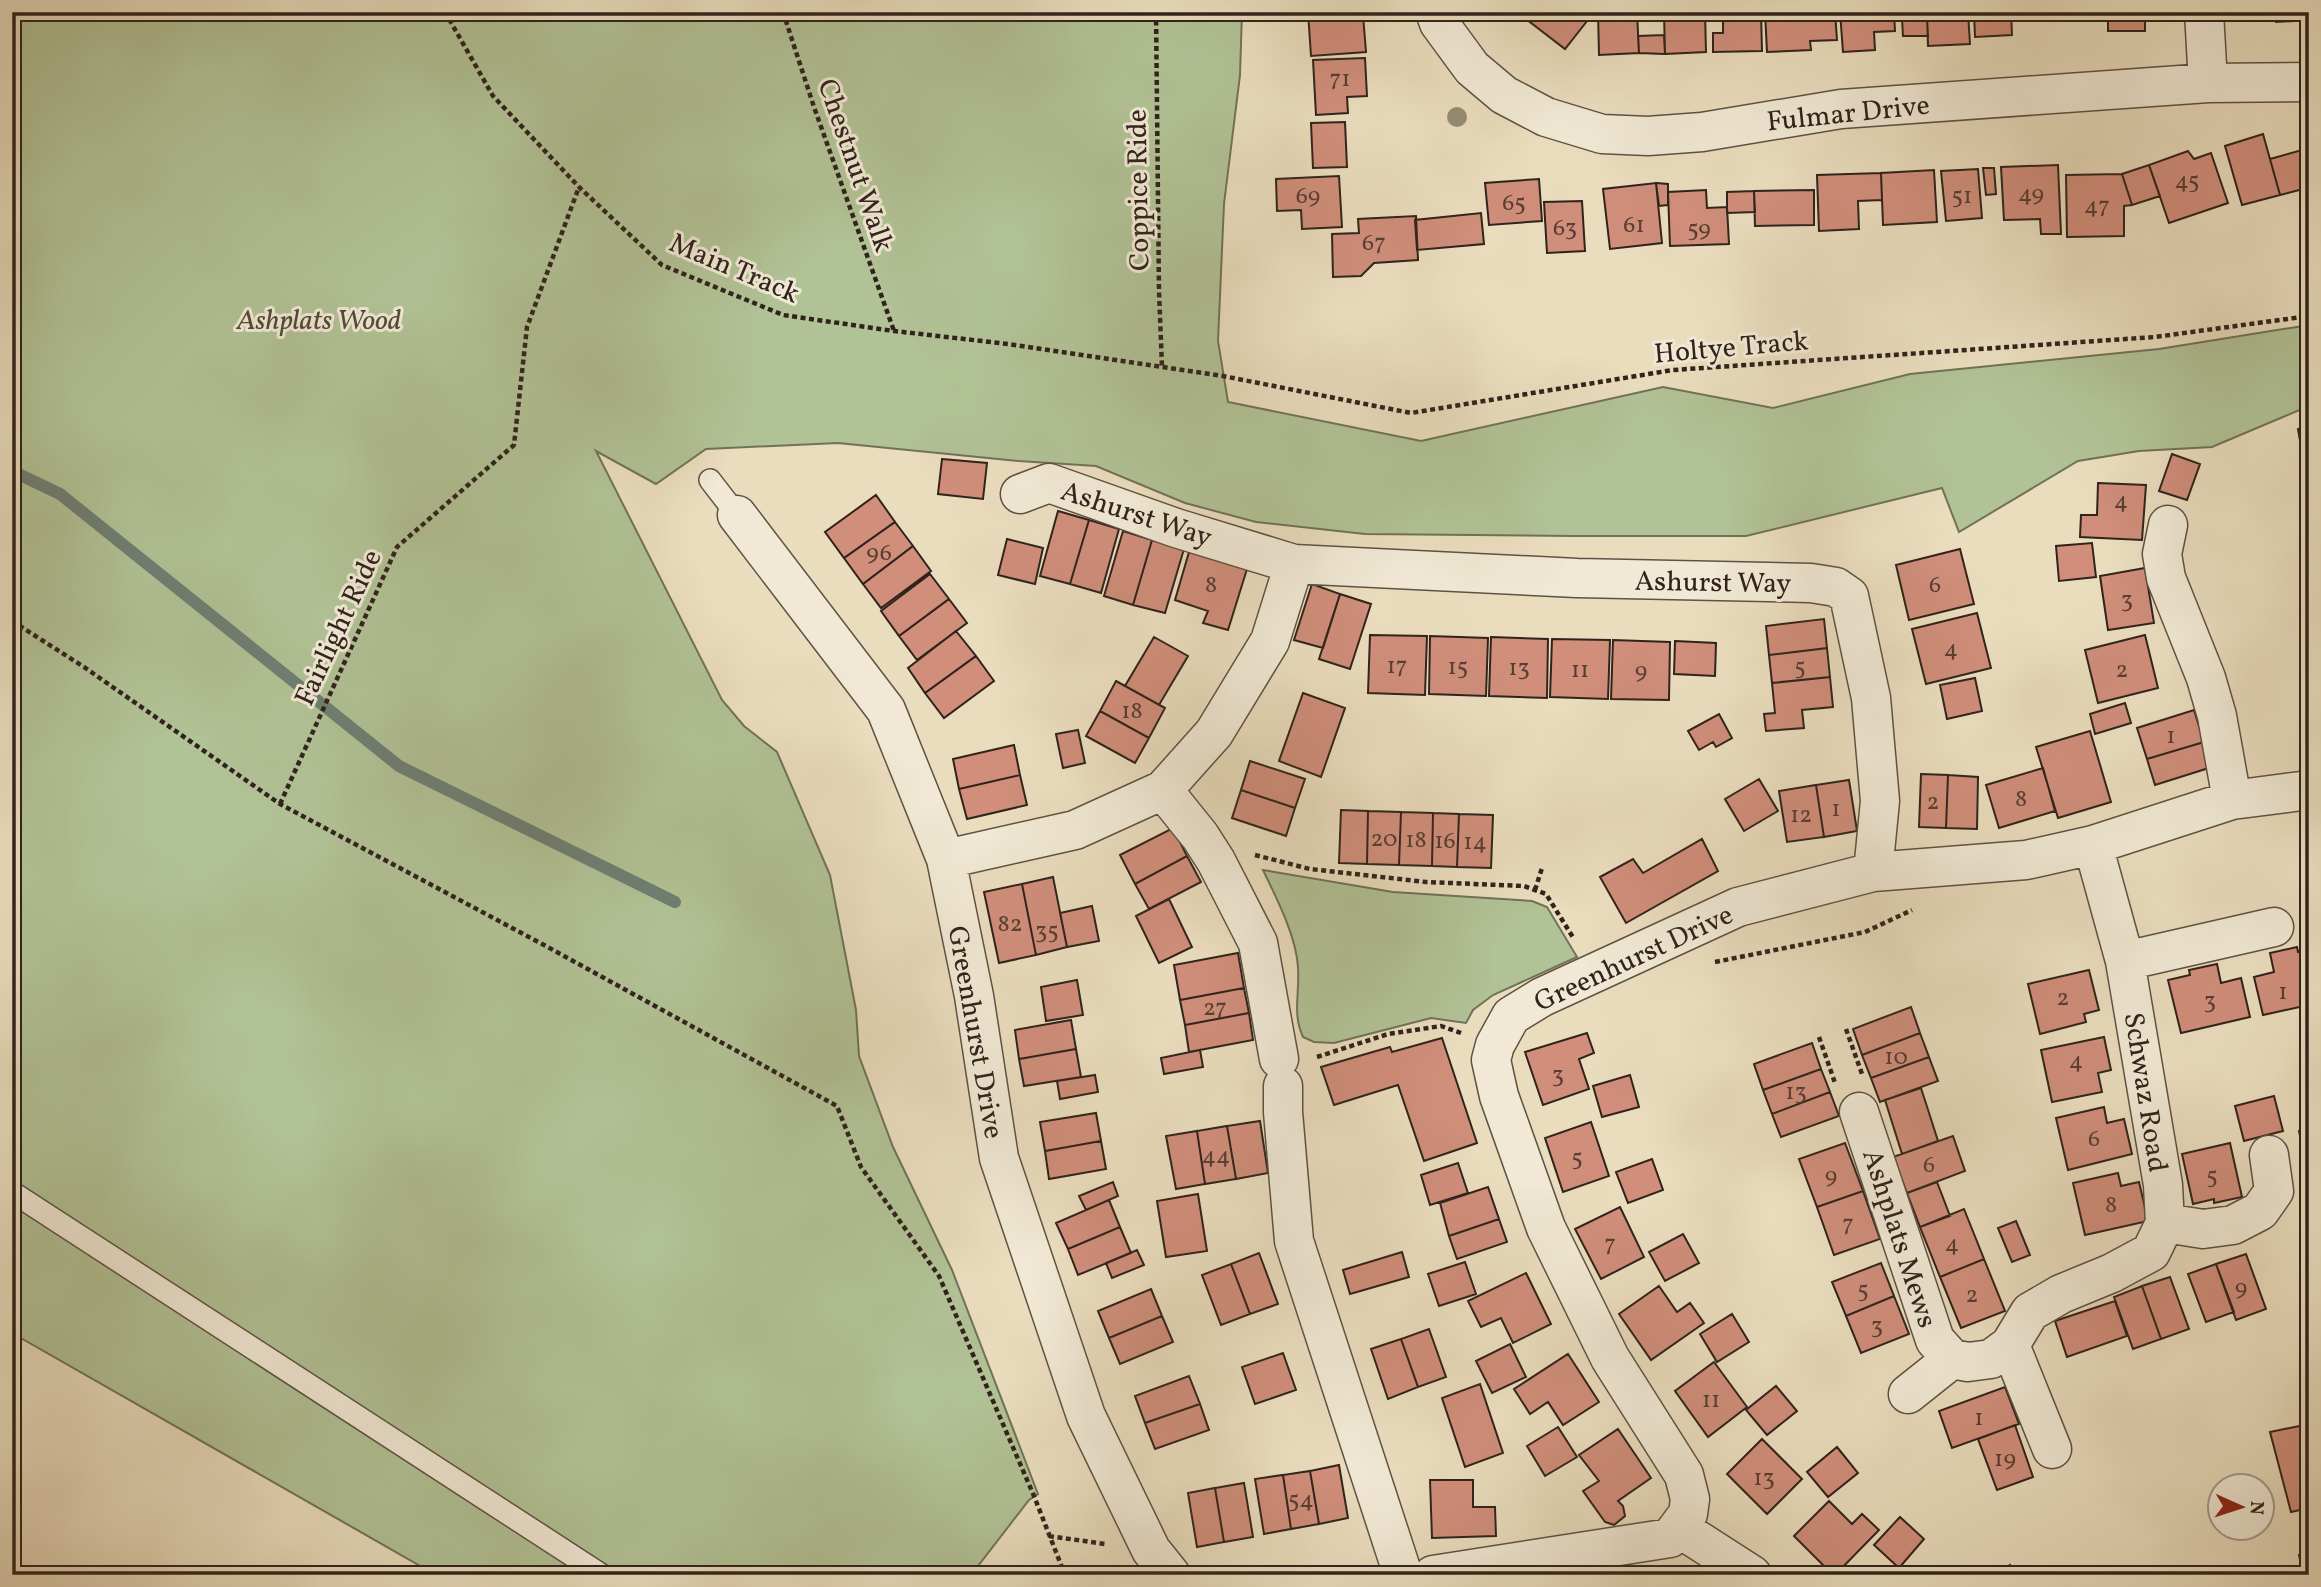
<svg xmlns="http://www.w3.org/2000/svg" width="2321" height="1587" viewBox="0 0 2321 1587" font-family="Vollkorn,serif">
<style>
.green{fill:#b1c296;stroke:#707259;stroke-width:2}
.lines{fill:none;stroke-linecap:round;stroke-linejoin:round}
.stream{stroke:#6e7f73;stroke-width:12}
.building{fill:#d08e7b;stroke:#30231c;stroke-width:2}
.lane-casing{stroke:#5e5244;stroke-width:24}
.street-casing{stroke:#5e5244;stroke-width:41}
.path{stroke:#30231c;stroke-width:4.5;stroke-dasharray:5 3.5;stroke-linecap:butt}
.lane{stroke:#f1e9d5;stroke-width:21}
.street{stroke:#f1e9d5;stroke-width:38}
.tree{fill:#958d75}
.labels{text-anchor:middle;stroke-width:6;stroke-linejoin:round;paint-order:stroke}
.number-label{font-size:24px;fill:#583e34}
.street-label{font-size:28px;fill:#30231c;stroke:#f1e9d5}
.park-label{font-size:28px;font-style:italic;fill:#504b3a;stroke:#f1e9d5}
</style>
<rect width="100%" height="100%" fill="#eaddbe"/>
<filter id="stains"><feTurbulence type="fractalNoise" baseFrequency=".00286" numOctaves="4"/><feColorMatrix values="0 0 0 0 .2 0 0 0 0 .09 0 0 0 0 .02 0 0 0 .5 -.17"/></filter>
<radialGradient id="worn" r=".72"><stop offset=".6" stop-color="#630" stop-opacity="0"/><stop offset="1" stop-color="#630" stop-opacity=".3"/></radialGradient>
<path class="green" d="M12,12H1242L1240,75L1224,204L1218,341L1228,402L1421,441L1663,387L1773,408L1910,374L2159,349L2309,325V406L2212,447L2139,451L2078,461L1959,532L1942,488L1746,536H1572L1365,534L1256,522L1185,503L1096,466L1019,461L838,443L706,449L656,484L596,451L722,700L744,726L777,752L830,875L856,1010L859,1056L893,1147L952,1270L1038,1494L1029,1500L971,1575H436L12,1333Z
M1263,870L1393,892L1532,901L1547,907L1577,957L1493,995L1473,1010L1466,1023L1431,1018L1334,1043L1314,1042L1303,1037C1292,1013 1300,993 1298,967C1296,936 1277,899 1263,870Z"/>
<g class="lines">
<path class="stream" d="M12,471L60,494L399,766L675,902"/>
</g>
<path class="building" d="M1308,12H1356V15H1363L1366,52L1311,56Z
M1517,12H1586L1591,16L1565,49Z
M1598,12H1637L1639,53L1599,55Z
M1664,12H1705L1706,52L1665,54Z
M1723,12H1761L1762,51L1713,52V33H1723Z
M1765,12H1835L1837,40L1810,41L1811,50L1767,52Z
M1840,12H1894L1895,31L1874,32L1875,50L1843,52Z
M1927,12H1968L1970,44L1928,46Z
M1974,12H2011L2012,35L1975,37Z
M2108,12H2145V31H2108Z
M2275,12H2309V20L2276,22Z
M1927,18L1928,36H1903L1902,19Z
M1664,35L1665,54L1639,53L1638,36Z
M1365,58L1367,96L1347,97L1348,113L1316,115L1313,60Z
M1345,122L1347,167L1313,168L1311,123Z
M2263,134L2280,195L2242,205L2225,146Z
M2309,148V200L2306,201L2303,189L2280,195L2270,159Z
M2188,151L2194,159L2211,153L2228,203L2169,223L2149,165Z
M2058,165L2061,234H2041L2040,219L2004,220L2001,167Z
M2149,165L2160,196L2132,205L2122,174Z
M1983,168H1994L1996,194L1986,195Z
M1978,169L1982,218L1946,221L1941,171Z
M1934,170L1937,222L1883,225L1881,173Z
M1881,173L1882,200L1858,201L1859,229L1819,231L1817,175Z
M2122,174L2132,205L2124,206V236L2067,237L2066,175Z
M1339,176L1342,227L1302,229L1301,210L1277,211L1276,179Z
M1539,179L1542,221L1489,225L1485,183Z
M1656,183L1662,243L1610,249L1603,189Z
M1656,183L1668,184V205L1659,206Z
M1706,190L1707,208L1727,207L1729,244L1670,246L1668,192Z
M1814,190V225L1755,226L1754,191Z
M1754,191L1755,212L1727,213V192Z
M1582,201L1585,251L1547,253L1544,202Z
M1481,213L1484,244L1417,250L1415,220Z
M1416,216L1418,260L1374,263L1361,276L1333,277L1332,234L1359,233L1358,219Z
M2309,427V464H2304L2298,429Z
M2172,454L2200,464L2187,500L2159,491Z
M942,459L987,463L983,499L938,494Z
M2098,483L2146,485L2142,540L2080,537L2081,515H2097Z
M876,495L895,522L844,558L825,532Z
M1058,511L1089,520L1070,584L1040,576Z
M1089,520L1119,529L1101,593L1070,584Z
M895,522L913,546L863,584L844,558Z
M1123,531L1152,540L1133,605L1104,596Z
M1007,539L1043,548L1035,584L998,575Z
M1152,540L1184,549L1165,613L1133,605Z
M2092,543L2096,577L2059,581L2056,546Z
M913,546L931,571L881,608L863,584Z
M1960,549L1974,604L1909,620L1896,565Z
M1189,552L1247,569L1228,630L1203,623L1208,611L1175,600Z
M2145,568L2154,623L2108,630L2100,576Z
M930,574L949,599L899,636L881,611Z
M1312,584L1340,594L1323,648L1294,640Z
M1340,594L1371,604L1350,669L1319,659Z
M949,599L967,623L917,660L899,636Z
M1977,613L1991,668L1926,684L1912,629Z
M1824,619L1827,648L1769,655L1766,626Z
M956,631L976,656L925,693L908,668Z
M1370,635L1427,636L1425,695L1368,693Z
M2145,635L2158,688L2098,703L2085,650Z
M1430,636L1488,638L1486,696L1429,694Z
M1154,637L1188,656L1159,705L1125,686Z
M1491,637L1548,639L1547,698L1489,696Z
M1552,639L1610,640L1608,699L1550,697Z
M1613,640L1670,642L1669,700L1611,699Z
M1675,641L1716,643L1715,676L1674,674Z
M1827,648L1830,677L1772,683L1769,655Z
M976,656L994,681L944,718L925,693Z
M1830,677L1833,707L1802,710L1804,728L1766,731L1764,714L1775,713L1772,683Z
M1975,678L1982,711L1947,719L1940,685Z
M1116,681L1165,708L1149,738L1100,711Z
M1303,693L1345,708L1321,777L1279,761Z
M2125,703L2131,723L2095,734L2090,714Z
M2194,710L2204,742L2147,759L2137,728Z
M1100,711L1149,738L1135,763L1086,736Z
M1719,714L1732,738L1716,747L1713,742L1699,750L1688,731Z
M1078,730L1085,763L1063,768L1056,734Z
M2090,731L2111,802L2058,818L2036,747Z
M2204,742L2212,767L2155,785L2147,759Z
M1014,745L1020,775L959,789L953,759Z
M1250,761L1305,779L1295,808L1241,790Z
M2043,768L2055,811L1999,828L1986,785Z
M1921,774L1948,775L1946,828L1919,827Z
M1020,775L1027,805L967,819L959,789Z
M1948,775L1978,777L1977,829L1946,828Z
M1759,779L1778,811L1744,831L1725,799Z
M1849,780L1857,831L1824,837L1816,785Z
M1816,785L1824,837L1787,842L1779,791Z
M1241,790L1295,808L1286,836L1232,818Z
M1341,810L1368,811L1367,864L1339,863Z
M1368,811L1401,812L1399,865L1367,864Z
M1401,812L1433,813L1432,866L1399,865Z
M1433,813L1459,814L1457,867L1432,866Z
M1459,814L1493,815L1491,868L1457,867Z
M1173,828L1187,856L1135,884L1120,855Z
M1702,839L1718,871L1626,923L1600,877L1633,859L1643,873Z
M1187,856L1201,882L1149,909L1135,884Z
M1053,877L1067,947L1036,955L1022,884Z
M1022,884L1036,955L999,963L984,892Z
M1169,899L1192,947L1159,963L1136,916Z
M1092,906L1099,941L1067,947L1060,913Z
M2297,947L2298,952L2309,949V1005L2263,1015L2254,977L2274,972L2270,953Z
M1238,953L1244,988L1180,1000L1174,965Z
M2217,964L2221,983L2241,978L2250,1017L2181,1033L2168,980L2190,975L2189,970Z
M2089,970L2099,1010L2084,1014L2086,1022L2040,1034L2028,984Z
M1077,980L1083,1015L1046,1021L1041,987Z
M1244,988L1249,1013L1185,1025L1180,1000Z
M1911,1007L1920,1033L1862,1055L1853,1029Z
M1249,1013L1253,1040L1189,1052L1185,1025Z
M1071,1020L1076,1049L1019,1059L1015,1030Z
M1587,1033L1594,1053L1579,1059L1589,1089L1543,1105L1525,1052Z
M1920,1033L1929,1057L1871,1078L1862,1055Z
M2104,1037L2111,1070L2098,1073L2102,1092L2052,1102L2041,1050Z
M1442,1038L1477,1143L1424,1161L1398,1085L1334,1105L1321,1067L1390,1047L1392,1052Z
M1812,1043L1821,1069L1763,1090L1754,1064Z
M1076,1049L1081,1077L1024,1086L1019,1059Z
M1200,1050L1203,1067L1164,1074L1161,1058Z
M1929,1057L1938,1081L1880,1102L1871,1078Z
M1821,1069L1830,1092L1772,1114L1763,1090Z
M1095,1075L1098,1092L1060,1099L1057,1081Z
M1630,1075L1639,1107L1602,1117L1593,1086Z
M1921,1088L1938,1141L1902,1154L1885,1100Z
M1830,1092L1839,1116L1781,1137L1772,1114Z
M2274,1096L2283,1131L2244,1141L2235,1106Z
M2104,1107L2107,1123L2124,1119L2132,1154L2068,1170L2056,1118Z
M1096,1113L1101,1141L1045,1151L1040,1122Z
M1260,1121L1268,1173L1236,1179L1227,1126Z
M1591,1122L1609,1176L1563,1192L1545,1138Z
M1227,1126L1236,1179L1205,1184L1197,1131Z
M2309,1129V1180L2299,1131Z
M1197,1131L1205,1184L1176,1189L1166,1136Z
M1953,1136L1965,1171L1907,1193L1893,1157Z
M1101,1141L1106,1169L1049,1179L1045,1151Z
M1845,1143L1863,1191L1817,1207L1799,1159Z
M2230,1143L2242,1197L2214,1203V1199L2193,1204L2182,1154Z
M1652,1159L1663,1190L1628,1203L1616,1172Z
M1458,1163L1468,1193L1430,1205L1421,1175Z
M2118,1173L2121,1186L2139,1182L2148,1221L2085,1235L2073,1183Z
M1113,1182L1118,1196L1086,1210L1079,1196Z
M1937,1182L1950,1216L1920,1227L1907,1193Z
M1488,1187L1499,1219L1449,1236L1440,1203Z
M1863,1191L1880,1239L1834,1255L1817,1207Z
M1198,1194L1207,1251L1166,1257L1157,1201Z
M1109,1200L1120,1227L1068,1249L1056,1223Z
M1620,1207L1644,1257L1601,1279L1575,1229Z
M1964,1209L1984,1259L1940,1277L1920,1227Z
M1499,1219L1507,1242L1457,1259L1449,1236Z
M2016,1221L2030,1255L2012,1262L1998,1228Z
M1120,1227L1131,1253L1078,1275L1068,1249Z
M1683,1234L1699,1263L1665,1281L1649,1252Z
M1137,1250L1144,1265L1112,1278L1106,1263Z
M1402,1252L1409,1277L1350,1294L1343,1270Z
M1259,1253L1278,1304L1250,1314L1231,1264Z
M2246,1254L2266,1309L2236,1320L2216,1264Z
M1984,1259L2005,1311L1961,1328L1940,1277Z
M1465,1262L1476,1294L1439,1306L1428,1274Z
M1881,1263L1894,1296L1846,1316L1832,1282Z
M1231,1264L1250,1314L1221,1325L1202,1275Z
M2216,1264L2234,1312L2206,1322L2188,1274Z
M1526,1273L1551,1324L1513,1343L1501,1318L1481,1327L1468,1301Z
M2170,1277L2189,1329L2161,1339L2142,1286Z
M1659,1286L1677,1312L1690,1303L1704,1323L1651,1360L1619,1314Z
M2142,1286L2161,1339L2133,1349L2114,1297Z
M1151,1289L1162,1316L1109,1338L1098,1311Z
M1894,1296L1909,1334L1861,1353L1846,1316Z
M2115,1301L2127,1336L2067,1357L2055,1321Z
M1732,1314L1749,1342L1717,1362L1700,1334Z
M1162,1316L1173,1342L1120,1364L1109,1338Z
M1429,1329L1446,1377L1418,1387L1401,1339Z
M1401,1339L1418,1387L1388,1399L1371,1349Z
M1510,1344L1526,1377L1492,1393L1476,1361Z
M1283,1353L1296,1390L1255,1404L1242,1367Z
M1568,1354L1599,1402L1563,1425L1548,1402L1530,1414L1514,1389Z
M1714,1362L1747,1407L1708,1437L1675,1391Z
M1189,1376L1200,1404L1145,1423L1135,1396Z
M1480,1384L1503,1453L1465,1467L1442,1398Z
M1776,1386L1797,1411L1767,1435L1746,1410Z
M2005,1387L2019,1424L1952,1448L1939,1411Z
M1200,1404L1209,1430L1155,1449L1145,1423Z
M2309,1424V1508L2291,1512L2270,1432Z
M2015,1425L2033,1477L1997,1490L1978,1439Z
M1558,1427L1577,1457L1545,1476L1527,1446Z
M1618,1429L1651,1478L1618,1501L1623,1506L1625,1516L1614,1525L1605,1522L1583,1491L1599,1481L1579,1455Z
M1762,1439L1802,1479L1767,1514L1727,1474Z
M1837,1447L1858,1473L1828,1497L1807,1472Z
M1339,1465L1348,1518L1319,1524L1310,1471Z
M1310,1471L1319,1524L1291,1529L1283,1475Z
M1283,1475L1291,1529L1264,1534L1255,1479Z
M1430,1480H1473V1507H1495L1496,1536L1432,1538Z
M1244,1483L1253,1537L1224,1542L1215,1488Z
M1215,1488L1224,1542L1197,1547L1188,1493Z
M1829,1501L1852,1524L1862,1514L1879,1530L1835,1575H1833L1794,1536Z
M1900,1517L1924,1539L1899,1568L1874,1545Z
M2309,1552V1575H2303L2299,1555Z
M2010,1565L2017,1575H1996Z"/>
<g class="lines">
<g class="lane-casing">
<path id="lane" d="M710,480L737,515
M12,1192L602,1575"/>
</g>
<g class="street-casing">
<path id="street" d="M1435,12L1439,23L1472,68L1504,95L1546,117L1602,134L1648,136L1702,132L1841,109L2208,83L2309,82
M2204,12L2208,83
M1020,494L1049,483L1176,528L1294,564L1577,578L1811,583L1836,587L1849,596L1871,698L1880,801L1873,872
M737,515L886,710L946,859L974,996L999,1158L1086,1416L1151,1550L1171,1575
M2168,525L2162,554L2166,578L2206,678L2217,716L2232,800
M1163,790L1200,836L1216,861L1258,943L1279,1059
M2093,845L2125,961L2274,927
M946,859L1075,830L1163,790L1214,733L1270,641L1294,564
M1283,1086V1112L1294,1241L1403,1575
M1859,1112L1935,1340L1952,1359L1968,1362L1991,1359L2010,1345
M2165,1223L2203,1229L2233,1225L2260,1211L2274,1191L2269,1155
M1908,1394L1952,1359
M2052,1449L2010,1345L2030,1312L2061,1294L2112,1273L2151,1252L2165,1223L2163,1185L2125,961
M1679,1528L1752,1575
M1433,1575L1670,1538L1688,1514L1690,1499L1684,1475L1610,1358L1546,1228L1499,1096L1491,1060L1495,1045L1511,1016L1542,997L1738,907L1873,872L2026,860L2093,845L2232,800L2309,790"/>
</g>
<path class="path" d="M445,12L493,96L579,187L662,265L783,315L894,331L1008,344L1162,367L1223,376L1411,413L1673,370L2155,337L2309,316
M783,12L814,107L894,331
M1156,12L1159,291L1162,367
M12,621L84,667L280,804L544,945L837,1106L861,1167L939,1276L1034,1496L1065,1575
M280,804L397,547L514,445L527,327L579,187
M1255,855L1310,869L1426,882L1524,886L1546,894L1574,939
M1535,890L1542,868
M1715,962L1865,932L1912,910
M1846,1029L1862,1074
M1819,1037L1835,1083
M1317,1057L1388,1034L1441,1026L1461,1033
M1049,1536L1105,1544"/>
<use href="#lane" class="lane"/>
<use href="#street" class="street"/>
</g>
<circle class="tree" cx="1457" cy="117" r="10"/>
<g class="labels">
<g class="number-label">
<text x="1340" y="86">71</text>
<text x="2187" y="188">45</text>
<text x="2031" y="201">49</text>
<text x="1308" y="203">69</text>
<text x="1962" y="203">51</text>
<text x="1514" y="210">65</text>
<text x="2097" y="213">47</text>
<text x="1634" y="232">61</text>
<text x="1565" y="235">63</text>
<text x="1699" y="236">59</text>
<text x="1374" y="250">67</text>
<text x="2121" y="508">4</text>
<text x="879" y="560">96</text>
<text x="1211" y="592">8</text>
<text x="1935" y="592">6</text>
<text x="2127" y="607">3</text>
<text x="1951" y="656">4</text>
<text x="1397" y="673">17</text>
<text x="1458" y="674">15</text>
<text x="1800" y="674">5</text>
<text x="1519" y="675">13</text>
<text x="1580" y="677">11</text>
<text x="2122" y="677">2</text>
<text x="1641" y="678">9</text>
<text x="1132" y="718">18</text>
<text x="2171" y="743">1</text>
<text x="2021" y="806">8</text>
<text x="1933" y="809">2</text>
<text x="1836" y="816">1</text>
<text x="1801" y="822">12</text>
<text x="1384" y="846">20</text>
<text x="1416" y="847">18</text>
<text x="1445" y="848">16</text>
<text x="1475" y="849">14</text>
<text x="1010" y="931">82</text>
<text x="1047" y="938">35</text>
<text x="2283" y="999">1</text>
<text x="2063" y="1005">2</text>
<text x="2210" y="1008">3</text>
<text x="1215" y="1015">27</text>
<text x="1896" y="1064">10</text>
<text x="2076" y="1068">4</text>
<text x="1558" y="1082">3</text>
<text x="1796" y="1099">13</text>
<text x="2094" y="1146">6</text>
<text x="1216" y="1163">44</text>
<text x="1577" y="1165">5</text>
<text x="1929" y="1172">6</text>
<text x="1831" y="1183">9</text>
<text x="2212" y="1183">5</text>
<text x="2111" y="1212">8</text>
<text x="1848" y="1231">7</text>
<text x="1610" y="1251">7</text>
<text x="1952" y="1251">4</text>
<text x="2241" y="1295">9</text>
<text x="1863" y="1297">5</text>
<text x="1972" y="1302">2</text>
<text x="1877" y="1333">3</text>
<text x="1711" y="1407">11</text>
<text x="1979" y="1425">1</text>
<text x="2005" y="1466">19</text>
<text x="1764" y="1485">13</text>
<text x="1301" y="1507">54</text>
</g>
<g class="street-label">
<text transform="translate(1848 112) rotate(-6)" y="10">Fulmar Drive</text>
<text transform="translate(857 165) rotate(71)" y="10">Chestnut Walk</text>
<text transform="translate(1137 190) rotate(-91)" y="10">Coppice Ride</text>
<text transform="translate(735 267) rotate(23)" y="10">Main Track</text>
<text transform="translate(1731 346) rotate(-5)" y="10">Holtye Track</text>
<text transform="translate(1137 513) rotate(18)" y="10">Ashurst Way</text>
<text transform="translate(1713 581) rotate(1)" y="10">Ashurst Way</text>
<text transform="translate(337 627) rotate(-65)" y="10">Fairlight Ride</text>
<text transform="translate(1633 957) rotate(-25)" y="10">Greenhurst Drive</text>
<text transform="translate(977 1032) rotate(80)" y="10">Greenhurst Drive</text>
<text transform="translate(2147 1092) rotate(81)" y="10">Schwaz Road</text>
<text transform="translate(1901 1238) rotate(72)" y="10">Ashplats Mews</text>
</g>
<g class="park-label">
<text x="319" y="329">Ashplats Wood</text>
</g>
</g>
<rect width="2321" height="1587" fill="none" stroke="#eaddbe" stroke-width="42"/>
<rect x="14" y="14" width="2293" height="1559" fill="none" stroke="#30231c" stroke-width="3.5"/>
<rect x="21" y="21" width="2279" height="1545" fill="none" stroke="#30231c" stroke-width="2"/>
<g transform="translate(2241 1507) rotate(93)"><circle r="33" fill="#f1e9d5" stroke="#a49a8b" stroke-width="2"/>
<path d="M0-5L12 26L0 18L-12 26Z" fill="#8f2418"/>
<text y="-10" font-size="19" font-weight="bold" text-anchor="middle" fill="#30231c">N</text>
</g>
<rect width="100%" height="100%" filter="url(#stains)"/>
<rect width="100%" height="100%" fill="url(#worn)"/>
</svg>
